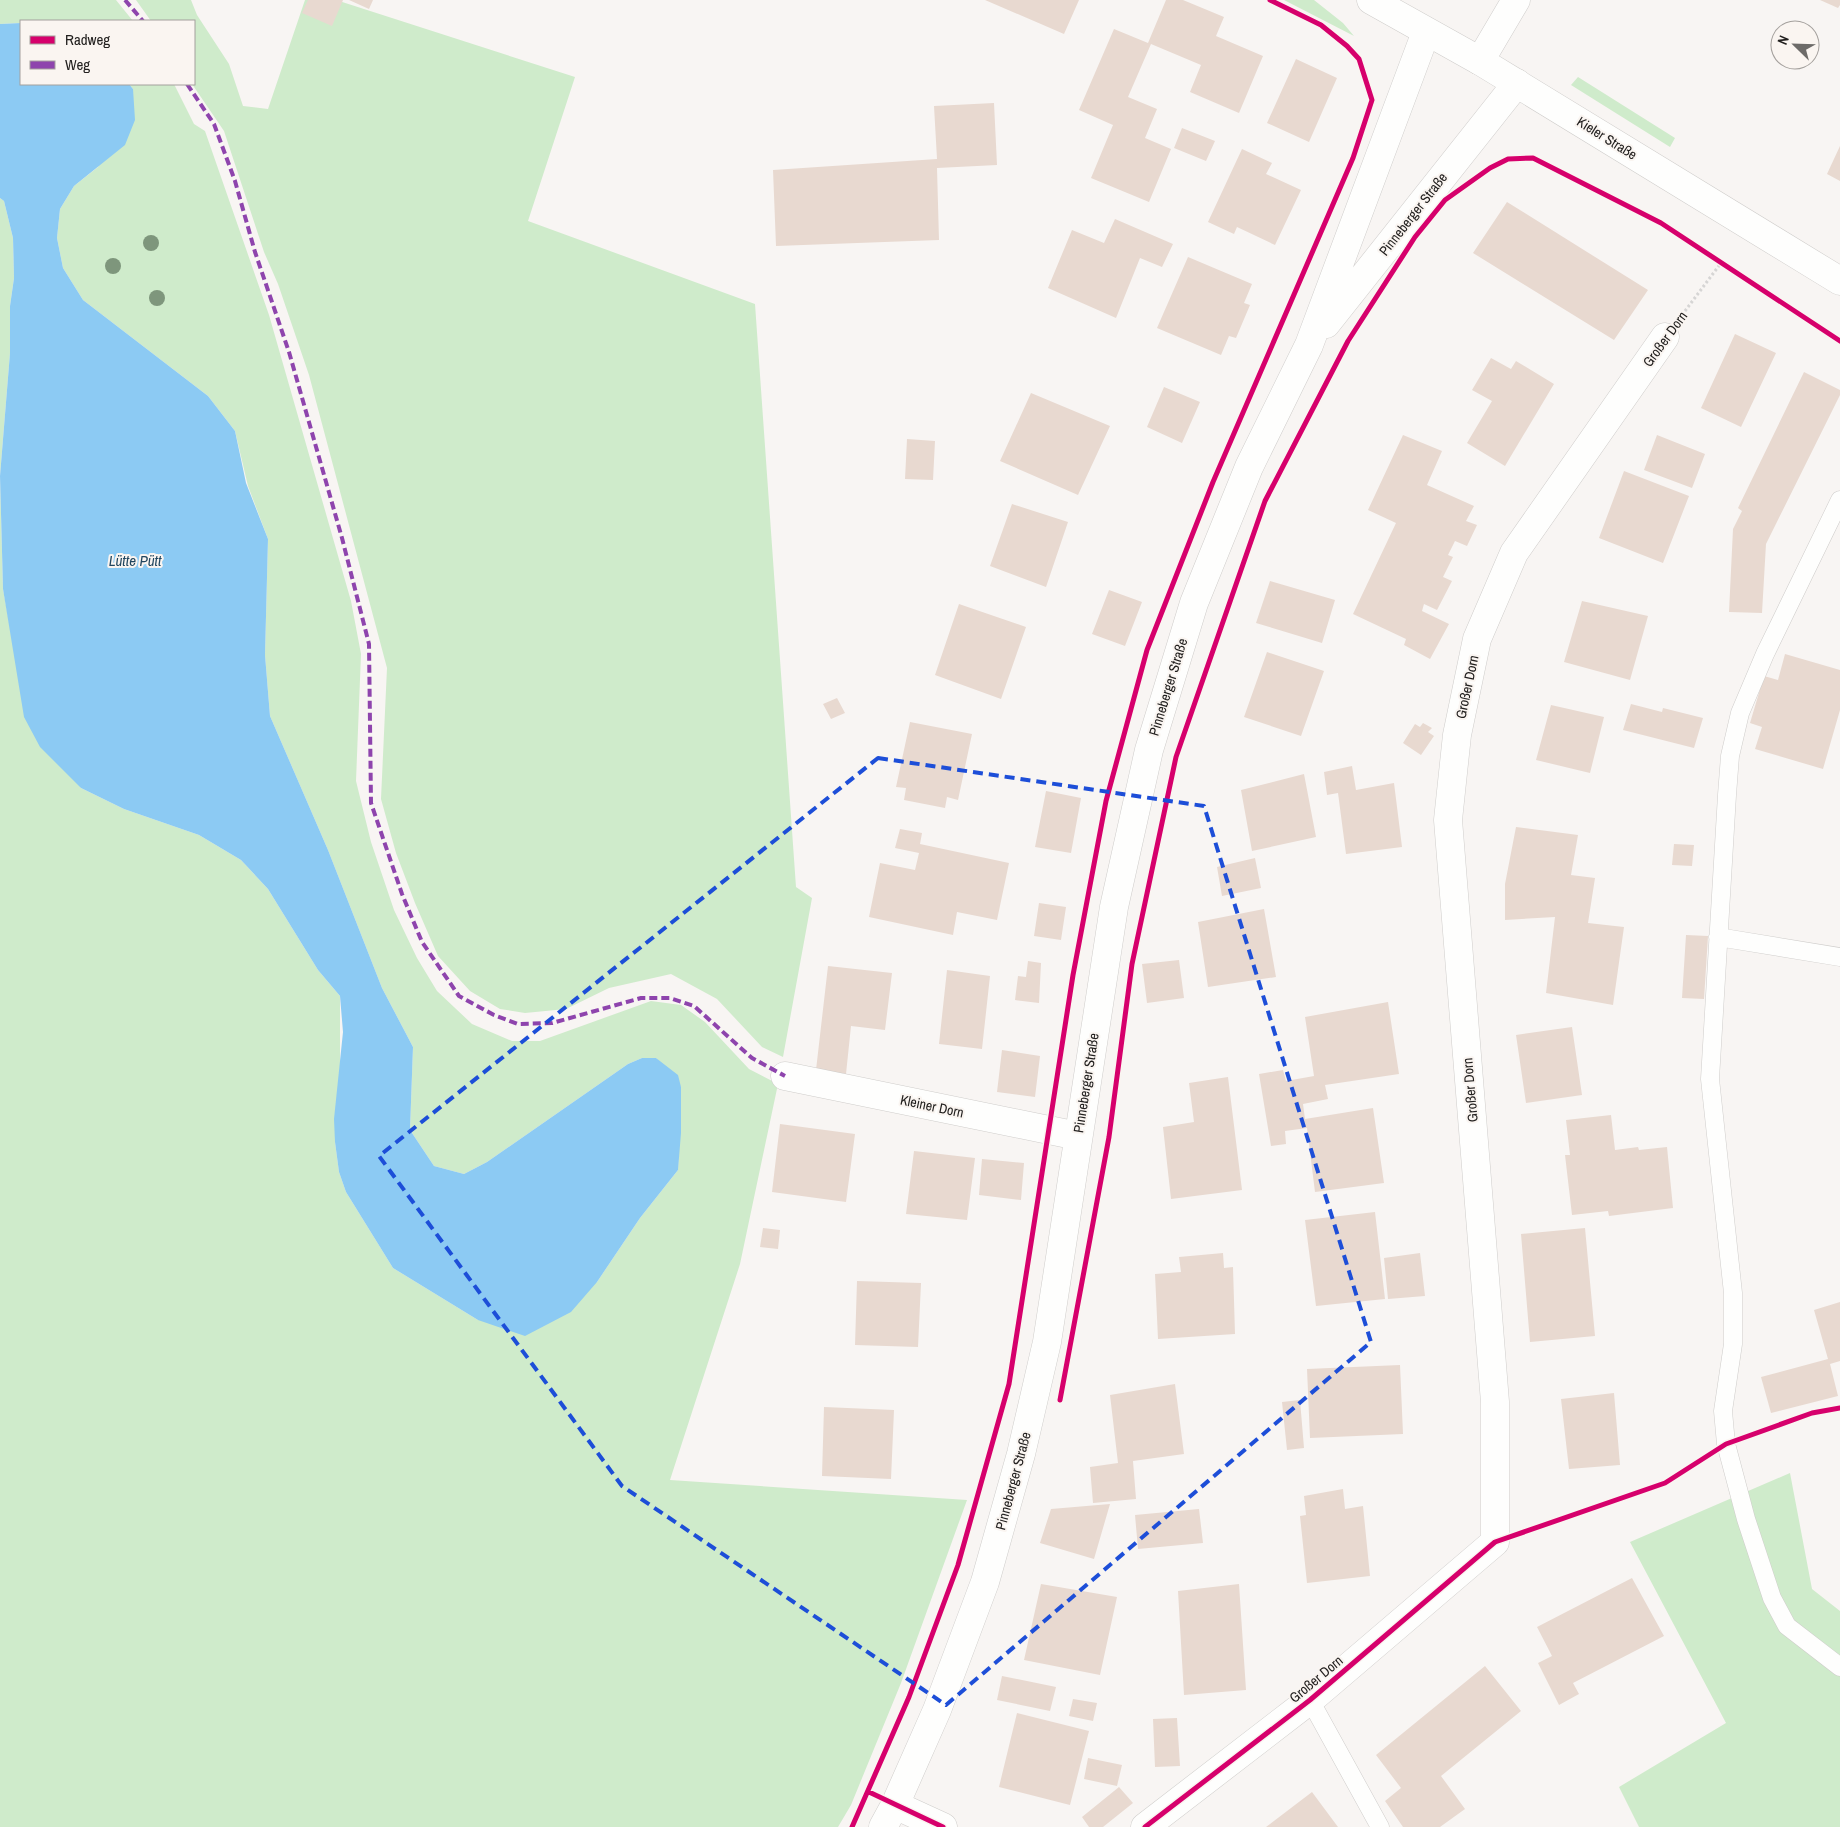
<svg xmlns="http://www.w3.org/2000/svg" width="1840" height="1827" viewBox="0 0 1840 1827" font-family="'Archivo Narrow',sans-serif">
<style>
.green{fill:#cfebcb}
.water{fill:#8ccaf3}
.building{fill:#e8d9d0}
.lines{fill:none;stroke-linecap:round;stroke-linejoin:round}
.lane-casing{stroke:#cfcdcb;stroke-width:19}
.street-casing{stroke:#cfcdcb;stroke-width:29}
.secondary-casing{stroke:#cfcdcb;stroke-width:29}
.primary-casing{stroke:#cfcdcb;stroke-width:29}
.path{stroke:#d6d5d4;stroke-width:3;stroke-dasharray:2.5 2.5;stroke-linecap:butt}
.lane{stroke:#fefefd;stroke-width:18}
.street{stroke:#fefefd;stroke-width:28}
.secondary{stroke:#fefefd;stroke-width:28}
.primary{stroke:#fefefd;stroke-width:28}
.quiet{stroke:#8e44ad;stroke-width:4;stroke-dasharray:8 4;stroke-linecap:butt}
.cycleway-casing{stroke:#faf5f1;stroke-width:8}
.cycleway{stroke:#d6006c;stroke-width:5}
.tree{fill:#7e967c}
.marked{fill:none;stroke:#1d4ed8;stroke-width:4;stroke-dasharray:10 6;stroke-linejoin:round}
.labels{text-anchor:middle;stroke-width:4;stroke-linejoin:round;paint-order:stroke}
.street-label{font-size:14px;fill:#22201f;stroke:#faf5f1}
.water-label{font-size:15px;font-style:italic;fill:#21465f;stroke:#faf5f1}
</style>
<rect width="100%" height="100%" fill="#f8f5f3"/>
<path class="green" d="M0,0H116L133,21H21V23L0,24Z
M136,0H191L197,15L229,64L243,106L268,109L305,0H336L575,77L528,221L755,304L796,887L812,898L783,1057L762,1047L717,999L671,974L609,988L566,1009L525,1013L500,1009L470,991L438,956L415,903L396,853L381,799L387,668L309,375L278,284L264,252L224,131L192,84H194V21H151Z
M1284,0H1314L1343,23L1354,36Z
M1578,77L1675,138L1670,147L1571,85Z
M129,84H174L194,124L205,131L269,315L351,601L361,654L356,781L371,842L394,910L417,958L437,991L472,1024L512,1041H540L651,1001L681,1005L705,1022L749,1069L778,1084L740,1264L670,1480L967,1500L901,1683L851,1805L838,1827H0V198L4,201L13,238L14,278L10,306V353L0,476L3,589L21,688L81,788L124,809L199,835L241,860L268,889L318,970L340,996V1067L335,1142L339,1172L346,1192L393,1268L478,1320L597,1282L640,1218L678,1170L681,1087L656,1058H642L628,1064L487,1162L464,1174L434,1166L410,1130L413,1047L382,988L328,850L270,716L265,655L268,539L248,486L235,431L208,396L83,300L63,268L57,238L60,209L74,186L98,167L133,89Z
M1790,1473L1812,1589L1840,1611V1827H1639L1619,1787L1726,1723L1630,1542Z"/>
<path class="water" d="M21,23V84H129L133,89L135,120L125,145L74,186L60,209L57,238L63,268L83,300L208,396L235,431L246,483L268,539L265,655L270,716L328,850L382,988L413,1047L410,1130L434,1166L464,1174L487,1162L628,1064L642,1058H656L678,1075L681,1087V1133L678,1170L640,1218L597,1282L571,1312L525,1336L478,1320L393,1268L346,1192L339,1172L335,1142L334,1119L343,1032L340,996L318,970L268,889L241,860L199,835L124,809L81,788L40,747L24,717L3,589L0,476L10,353V306L14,278L13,238L4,201L0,198V24Z"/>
<path class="building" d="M308,0H343L332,26L302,13Z
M349,0H373L369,9Z
M985,0H1079L1064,34Z
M1166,0H1183L1224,17L1216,36L1263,56L1239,113L1190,92L1201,65L1151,44L1128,97L1157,109L1145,138L1171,149L1149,202L1091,178L1113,125L1079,110L1114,29L1148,43Z
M1820,0H1840V5L1838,8Z
M1296,59L1337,78L1309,142L1267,123Z
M994,103L997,165L937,168L939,240L776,246L773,170L937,159L934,106Z
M1182,128L1215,141L1206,161L1174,148Z
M1840,146V181L1827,174Z
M1242,149L1272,163L1266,174L1301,190L1275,245L1237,227L1234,234L1208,222Z
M1507,202L1648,290L1614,340L1473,253Z
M1115,219L1173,244L1162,267L1140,258L1116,318L1048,288L1072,230L1104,243Z
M1188,257L1252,284L1244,303L1250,305L1236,338L1229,336L1221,355L1157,328Z
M1735,334L1776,353L1741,427L1701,408Z
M1491,358L1511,369L1516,361L1554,384L1505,466L1467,443L1492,401L1472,390Z
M1804,372L1840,390V395L1766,544L1762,613L1729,612L1733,529L1742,511L1738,508Z
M1164,387L1200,402L1182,443L1147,427Z
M1031,393L1110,426L1078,495L1000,461Z
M1403,435L1442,451L1427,485L1474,506L1466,521L1477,525L1467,546L1455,541L1448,555L1453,557L1443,577L1452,581L1437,610L1424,604L1422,611L1449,624L1430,659L1404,645L1406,639L1353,614L1396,523L1368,510Z
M1657,435L1705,454L1692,488L1644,470Z
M907,439L935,441L933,480L905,479Z
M1624,471L1689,496L1663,563L1599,538Z
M1012,504L1068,522L1046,587L990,566Z
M1270,581L1335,600L1322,643L1256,623Z
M1109,590L1142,602L1125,646L1092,634Z
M1582,601L1648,616L1630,680L1564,662Z
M959,604L1026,627L1001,699L935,675Z
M1267,652L1324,671L1301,736L1244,717Z
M1785,654L1840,670V710L1823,769L1755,749L1762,727L1750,723L1764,676L1778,680Z
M837,698L845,713L831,719L823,704Z
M1631,704L1662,712L1663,708L1703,718L1694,748L1623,730Z
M1551,705L1604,717L1590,773L1536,760Z
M910,722L972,734L958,800L947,797L945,808L904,800L906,788L896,787Z
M1423,723L1432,728L1428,732L1434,736L1421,755L1403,743L1415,724L1420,727Z
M1352,766L1356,790L1394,783L1402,847L1346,854L1338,793L1327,795L1324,772Z
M1304,774L1316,837L1252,851L1241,790Z
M1046,791L1081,798L1071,853L1035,847Z
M1516,827L1578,835L1571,875L1595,878L1588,923L1624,927L1613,1005L1546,993L1555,917L1505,920V884Z
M900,829L922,833L920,844L1009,863L997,920L957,912L953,935L869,917L880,863L915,870L919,853L895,848Z
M1674,844L1694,845L1692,866L1672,865Z
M1255,858L1261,888L1222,896L1217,867Z
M1039,903L1066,907L1061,940L1034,936Z
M1264,909L1276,977L1208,987L1198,922Z
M1686,935L1708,936L1704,999L1682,998Z
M1179,960L1184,998L1147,1003L1142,964Z
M1028,961L1041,963L1039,1003L1015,1000L1018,976L1026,977Z
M828,966L892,973L885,1030L851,1026L846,1074L816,1070Z
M947,970L990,976L982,1049L939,1044Z
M1388,1002L1399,1074L1325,1085L1328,1099L1303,1104L1305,1119L1373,1108L1384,1183L1315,1192L1307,1128L1285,1131L1286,1144L1271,1146L1259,1074L1283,1070L1286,1081L1314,1076L1305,1017Z
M1572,1027L1582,1095L1526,1103L1516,1035Z
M1002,1050L1040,1056L1035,1097L997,1092Z
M1228,1077L1242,1190L1171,1199L1163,1127L1194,1122L1189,1083Z
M1611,1115L1615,1150L1638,1147L1639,1150L1667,1147L1673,1208L1609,1216L1608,1211L1572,1215L1565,1155H1570L1566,1120Z
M780,1124L855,1134L846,1202L772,1192Z
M914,1151L975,1158L967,1220L906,1214Z
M982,1159L1024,1163L1021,1200L979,1195Z
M1375,1212L1385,1299L1316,1306L1305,1220Z
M763,1228L780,1230L778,1249L760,1247Z
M1585,1228L1595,1336L1530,1342L1521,1234Z
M1223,1253L1224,1268L1233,1267L1235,1334L1158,1339L1155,1274L1181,1272L1179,1257Z
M1420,1253L1425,1296L1388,1299L1384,1258Z
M857,1281L921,1283L918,1347L855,1345Z
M1840,1302V1361L1830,1364L1838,1396L1771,1413L1761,1377L1828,1359L1814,1310Z
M1400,1365L1403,1434L1310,1438L1307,1369Z
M1175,1384L1184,1454L1133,1461L1136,1499L1093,1503L1090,1467L1118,1463L1110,1395Z
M1614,1393L1620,1465L1569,1469L1561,1399Z
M1300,1400L1304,1448L1287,1450L1282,1402Z
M824,1407L894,1410L891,1479L822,1476Z
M1343,1489L1345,1509L1363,1506L1370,1576L1307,1583L1300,1516L1306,1515L1304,1496Z
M1110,1504L1094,1559L1040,1543L1051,1509Z
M1199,1509L1203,1543L1138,1549L1135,1515Z
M1632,1578L1664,1636L1573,1683L1579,1694L1559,1705L1538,1663L1552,1656L1537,1627Z
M1041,1584L1117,1597L1100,1675L1024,1660Z
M1239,1584L1246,1690L1184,1695L1178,1591Z
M1485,1666L1521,1711L1441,1776L1465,1809L1440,1827H1403L1385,1801L1401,1788L1376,1755Z
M1002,1676L1056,1687L1050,1711L997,1700Z
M1073,1699L1097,1703L1093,1721L1069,1716Z
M1017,1713L1089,1731L1070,1805L999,1787Z
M1177,1718L1180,1766L1155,1767L1153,1719Z
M1088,1758L1122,1765L1117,1786L1084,1779Z
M1119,1787L1133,1803L1103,1827H1089L1082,1817Z
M1312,1792L1338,1827H1266Z"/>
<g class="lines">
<g class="lane-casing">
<path id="lane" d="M1840,500L1765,654L1740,713L1730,756L1727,795L1710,1079L1733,1293V1344L1723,1411L1726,1444L1746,1519L1772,1598L1787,1626L1840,1667
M1718,937L1840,957
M1310,1700L1380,1827"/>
</g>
<g class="street-casing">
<path id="street" d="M1480,61L1516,0
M785,1076L1078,1136
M895,1805L943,1827
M1145,1827L1310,1700L1495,1542V1402L1448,820L1457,735L1477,639L1514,553L1665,337"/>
</g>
<g class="secondary-casing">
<path id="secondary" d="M1326,324L1517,83
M883,1827L895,1805L937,1710L985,1582L1021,1454L1047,1342L1114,907L1149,750L1194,603L1249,467L1309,345L1426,32"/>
</g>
<g class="primary-casing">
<path id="primary" d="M1371,0L1480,61L1840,281"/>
</g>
<path class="path" d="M1685,311L1721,263
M1755,1433L1812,1413L1840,1408
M1531,1530L1665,1483L1698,1462"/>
<use href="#lane" class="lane"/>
<use href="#street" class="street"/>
<use href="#secondary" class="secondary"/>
<use href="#primary" class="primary"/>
<path class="quiet" d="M125,0L143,21
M187,84L214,124L235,181L255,252L289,352L342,538L369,644L371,803L402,894L422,942L459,996L494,1015L518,1024L552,1023L641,998H670L694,1006L752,1058L785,1076"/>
<g class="cycleway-casing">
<path id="cycleway" d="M1060,1400L1109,1137L1132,964L1176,757L1265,501L1348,341L1415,237L1445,200L1490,168L1508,159L1533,158L1661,223L1840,341
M869,1792L943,1827
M852,1827L909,1697L958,1565L1009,1384L1073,975L1106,801L1147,650L1213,482L1353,158L1372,100L1359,59L1347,46L1321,25L1270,0
M1145,1827L1310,1700L1495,1542L1665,1483L1726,1444L1812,1413L1840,1408"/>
</g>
<use href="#cycleway" class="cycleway"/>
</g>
<g class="tree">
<circle cx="151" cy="243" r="8"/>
<circle cx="113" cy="266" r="8"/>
<circle cx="157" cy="298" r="8"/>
</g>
<path class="marked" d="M878,758L1204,806L1371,1342L946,1705L622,1486L379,1156Z"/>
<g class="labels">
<g class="street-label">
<text transform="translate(1607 138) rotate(32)" y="5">Kieler Straße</text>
<text transform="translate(1413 214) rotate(-52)" y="5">Pinneberger Straße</text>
<text transform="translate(1665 339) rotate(-54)" y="5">Großer Dorn</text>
<text transform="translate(1168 687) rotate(-73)" y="5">Pinneberger Straße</text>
<text transform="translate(1467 687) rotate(-78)" y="5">Großer Dorn</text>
<text transform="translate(1086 1083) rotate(-81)" y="5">Pinneberger Straße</text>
<text transform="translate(1470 1090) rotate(-95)" y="5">Großer Dorn</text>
<text transform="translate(932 1106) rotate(12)" y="5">Kleiner Dorn</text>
<text transform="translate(1013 1481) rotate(-75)" y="5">Pinneberger Straße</text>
<text transform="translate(1316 1679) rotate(-40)" y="5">Großer Dorn</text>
</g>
<g class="water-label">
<text x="135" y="566">Lütte Pütt</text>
</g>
</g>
<rect x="20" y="20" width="175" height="65" fill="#faf5f1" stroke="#a4a09d"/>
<rect x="30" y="36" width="25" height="8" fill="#d6006c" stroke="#a4a09d"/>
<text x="65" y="45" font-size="15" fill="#22201f">Radweg</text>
<rect x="30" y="61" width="25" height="8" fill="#8e44ad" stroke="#a4a09d"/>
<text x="65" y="70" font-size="15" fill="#22201f">Weg</text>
<g transform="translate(1795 45) rotate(293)"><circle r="24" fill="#faf5f1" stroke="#a4a09d"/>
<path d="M0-4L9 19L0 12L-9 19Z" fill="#6d6b69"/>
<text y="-8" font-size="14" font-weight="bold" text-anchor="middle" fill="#22201f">N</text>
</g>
</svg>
